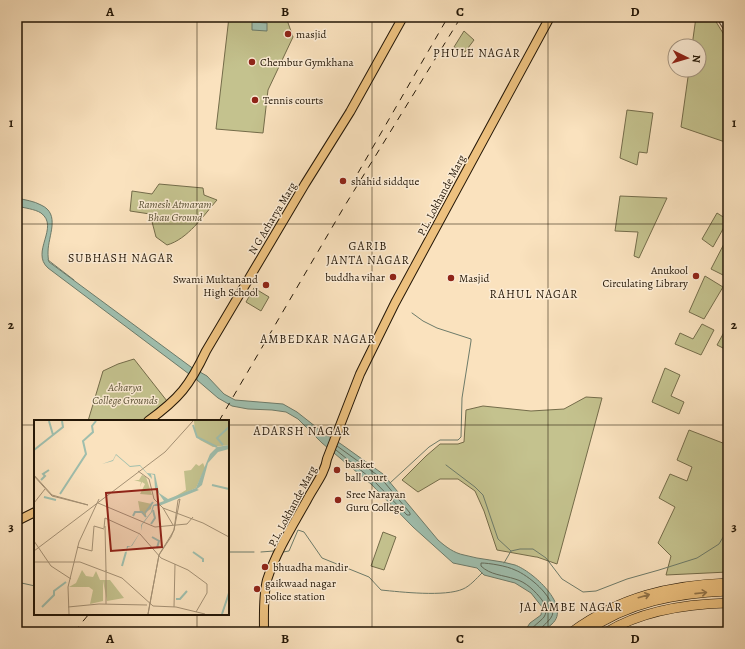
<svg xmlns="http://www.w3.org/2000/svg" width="745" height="649" viewBox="0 0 745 649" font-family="Alegreya,serif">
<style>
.green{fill:#c4c28e;stroke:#746c4a}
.water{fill:#9fbead;stroke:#6d7b6a}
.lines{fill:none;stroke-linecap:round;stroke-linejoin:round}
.shore{stroke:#616a5a;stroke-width:1}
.stream{stroke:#6d7b6a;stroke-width:1}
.minor-casing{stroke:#594934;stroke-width:8}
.major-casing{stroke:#231606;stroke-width:10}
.highway-casing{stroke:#231606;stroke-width:10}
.minor{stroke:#fcecd5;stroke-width:6}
.major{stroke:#edc17f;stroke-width:8}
.highway{stroke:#edc17f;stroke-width:9}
.rail{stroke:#231606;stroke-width:1;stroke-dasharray:7 7;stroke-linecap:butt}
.oneway{stroke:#927449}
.grid{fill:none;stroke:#231606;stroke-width:1;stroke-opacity:0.55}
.poi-dot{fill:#8f2418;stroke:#fcecd5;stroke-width:1.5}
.labels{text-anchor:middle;stroke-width:3;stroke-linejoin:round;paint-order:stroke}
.poi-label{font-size:11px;fill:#231606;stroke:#fcecd5;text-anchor:start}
.street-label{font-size:11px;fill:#231606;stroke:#fcecd5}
.park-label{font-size:11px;font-style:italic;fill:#5b5236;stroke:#fcecd5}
.neighbourhood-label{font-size:12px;letter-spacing:1px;fill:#231606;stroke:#fcecd5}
.inset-river{fill:none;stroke:#9fbead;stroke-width:2}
.inset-road{fill:none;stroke:#a49074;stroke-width:1}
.view{fill:#8f2418;fill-opacity:0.15;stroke:#8f2418;stroke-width:2}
.inset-edge{fill:none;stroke:#231606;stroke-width:2}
.neatline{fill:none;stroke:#231606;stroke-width:1.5}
.grid-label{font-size:13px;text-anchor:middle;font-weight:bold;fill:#231606}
</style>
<rect width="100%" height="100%" fill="#fae2be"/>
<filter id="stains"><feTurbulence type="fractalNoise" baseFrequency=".005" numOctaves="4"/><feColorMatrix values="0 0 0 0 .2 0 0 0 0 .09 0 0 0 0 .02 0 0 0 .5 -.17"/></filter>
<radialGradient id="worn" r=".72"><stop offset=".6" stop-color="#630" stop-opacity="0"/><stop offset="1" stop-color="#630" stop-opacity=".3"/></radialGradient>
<path class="green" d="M229,17H286L293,37L268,90L263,133L216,129Z
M696,17H713L728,41V143L681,127L689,70H699V46H692Z
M464,31L474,40L465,52L454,47Z
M627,110L653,113L647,153L639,152L637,165L620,158Z
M159,184L203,188L204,195L217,200C203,216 188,239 167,245L156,237L150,214L130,211L132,191L152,194Z
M620,196L667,198L639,258L634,256L638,232L615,231Z
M717,213L728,220L713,247L702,239Z
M726,240L728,241L727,277L711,269Z
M705,276L723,287L704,319L689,312Z
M254,288L269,297L261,311L246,302Z
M702,324L714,330L701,355L675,344L680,333L693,339Z
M728,325V343L725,349L717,345Z
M134,359L167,401L142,421H88L103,371L118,364Z
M665,368L680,375L671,396L684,402L679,414L652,402Z
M586,397L602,398L557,564L537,557H536L497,550L484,511L475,491L458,479H440L418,492L402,480L426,456L440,444H458L464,442L466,410L483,406L531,411L564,409Z
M689,430L728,445V572L666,575L671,556L658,543L675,507L659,498L670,474L687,481L692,467L677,460Z
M383,532L396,537L384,570L371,566Z"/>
<path class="water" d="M252,22L267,23V31L252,30Z
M17,198C25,200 34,201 41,205C61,214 48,236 48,252C48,255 48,259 49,262L191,367L207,376L224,394L235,400L283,404L297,412L325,434L341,444L383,474L438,540C446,547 454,553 464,555C481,560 499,560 515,565C532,571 572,606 552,624C541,634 537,632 524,632L530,623L541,615L542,607L531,593L515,583L484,575L477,568L453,563L413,527L371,484L322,443L298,419L286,412L272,410L248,409L232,406L218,398L197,380L48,268C30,252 60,227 41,213C35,209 24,208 17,206Z"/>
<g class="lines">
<path class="shore" d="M336,450L374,481L407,515H410V513L380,477L337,446
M529,632C533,626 541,621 544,617C548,611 545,605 542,600C535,591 526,582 515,579C503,575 490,575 481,566V563C489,563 507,566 515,570C528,575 554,596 553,612C552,622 541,624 540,632"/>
<path class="stream" d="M48,260L74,280
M446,465L475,487L483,495L498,539L511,551
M390,483L429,447L440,440H458L461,437L462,398L471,341V339L437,328L423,321L412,313
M228,552H254
M261,552L274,551
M283,552L289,551L298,530L304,532L322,558L369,577L381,590C401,592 445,597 463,589C470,586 476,579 482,573
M504,563L511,551L520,549H533L546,558L562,579L583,592L596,591L627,579L659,570L697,558L719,544L728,529
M17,582L35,586"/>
<g class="minor-casing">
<path id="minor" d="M720,17L728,30"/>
</g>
<g class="major-casing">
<path id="major" d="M148,421C179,399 190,385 206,351L305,184L350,112L403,17
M17,521L35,512
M264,632C264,616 263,596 267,580C276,552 293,525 307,500C314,486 325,474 327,459L360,374L395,303L550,17"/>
</g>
<g class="highway-casing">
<path id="highway" d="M726,17L728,20
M572,632C620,597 670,585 728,583
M586,632C627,602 678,593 728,591
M607,632C643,610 687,604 728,603"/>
</g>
<use href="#minor" class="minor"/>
<use href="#major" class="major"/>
<use href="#highway" class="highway"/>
<path class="rail" d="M351,185L448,17
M219,421L344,207L461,17
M74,632L89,614"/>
</g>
<defs><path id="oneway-shaft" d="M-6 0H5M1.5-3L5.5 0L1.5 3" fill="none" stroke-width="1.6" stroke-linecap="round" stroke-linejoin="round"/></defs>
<g class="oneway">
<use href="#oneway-shaft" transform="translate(701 593) rotate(-6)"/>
<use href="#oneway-shaft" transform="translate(644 596) rotate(-16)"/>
</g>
<path class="grid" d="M197,17V421M372,17V632M548,17V632M17,224H728M17,425H35M228,425H728M197,614V632"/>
<g class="poi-dot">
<circle cx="288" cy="34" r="4"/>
<circle cx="252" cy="62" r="4"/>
<circle cx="255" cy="100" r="4"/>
<circle cx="343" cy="181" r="4"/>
<circle cx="696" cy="276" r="4"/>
<circle cx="393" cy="277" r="4"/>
<circle cx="451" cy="278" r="4"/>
<circle cx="266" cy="285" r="4"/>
<circle cx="337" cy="470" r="4"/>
<circle cx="338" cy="500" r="4"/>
<circle cx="265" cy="567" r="4"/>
<circle cx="257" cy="589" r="4"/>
</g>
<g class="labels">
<g class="poi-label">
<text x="296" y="38">masjid</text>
<text x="260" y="66">Chembur Gymkhana</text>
<text x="263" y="104">Tennis courts</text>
<text x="351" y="185">shahid siddque</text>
<text x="688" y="274" text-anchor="end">Anukool<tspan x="688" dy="13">Circulating Library</tspan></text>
<text x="385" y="281" text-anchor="end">buddha vihar</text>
<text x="459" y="282">Masjid</text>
<text x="258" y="283" text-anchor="end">Swami Muktanand<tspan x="258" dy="13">High School</tspan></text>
<text x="345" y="468">basket<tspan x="345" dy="13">ball court</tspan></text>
<text x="346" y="498">Sree Narayan<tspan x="346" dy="13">Guru College</tspan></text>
<text x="273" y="571">bhuadha mandir</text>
<text x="265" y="587">gaikwaad nagar<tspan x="265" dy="13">police station</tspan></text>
</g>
<g class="street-label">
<text transform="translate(441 195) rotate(-62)" y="4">P.L. Lokhande Marg</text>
<text transform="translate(272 218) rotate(-59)" y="4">N G Acharya Marg</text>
<text transform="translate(292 506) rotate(-62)" y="4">P.L. Lokhande Marg</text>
</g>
<g class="park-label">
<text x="175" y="208">Ramesh Atmaram<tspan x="175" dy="13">Bhau Ground</tspan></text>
<text x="125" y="391">Acharya<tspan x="125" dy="13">College Grounds</tspan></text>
</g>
<g class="neighbourhood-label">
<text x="477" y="57">PHULE NAGAR</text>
<text x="368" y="250">GARIB<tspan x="368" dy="14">JANTA NAGAR</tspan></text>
<text x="121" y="262">SUBHASH NAGAR</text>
<text x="534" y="298">RAHUL NAGAR</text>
<text x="318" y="343">AMBEDKAR NAGAR</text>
<text x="302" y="435">ADARSH NAGAR</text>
<text x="571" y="611">JAI AMBE NAGAR</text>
</g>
</g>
<g transform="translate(34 420)">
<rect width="195" height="195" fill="#fae2be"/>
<path d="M160,1H195V25L179,27L166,20L161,13ZM169,43L171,48L162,68L137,79L152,70L150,51L157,50L162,44L165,46ZM108,55L112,57L118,75L106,74L111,64L108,62L106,67L107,62L100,60H105ZM104,81L118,84L117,89L112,92V97L106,92ZM48,150L52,156L59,157L62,151L66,160H76L90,178L73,181L69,161V181L56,184L59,170L55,167H35L42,163Z" fill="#c4c28e"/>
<path d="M195,25V29L184,32L174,43L168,65L163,69L165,70L125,86H120L118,92L108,105L107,111L98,126L94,127L92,133L93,126H97L107,111V105L117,92L119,85L130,81L121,68L120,55L117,54L118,59L106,46L96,47L82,35L79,41L68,44L79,40L82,34L96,46L106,45L113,53L121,54L125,73L134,79L162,68L176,34L183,27Z" fill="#9fbead"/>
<path class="inset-river" d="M15,1L19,15M159,5L163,17L183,27M189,25L183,18L195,7M0,30L29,7L28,1M7,60L11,56L9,54L15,50M178,65L195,69M26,74L52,34L49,21L59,12L58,6L62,1M10,77L22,80M111,93L119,82M99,96L101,92H108L112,97M117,104L121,98L119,90M118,117L125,121L123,128M159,132L169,139V142M88,146L92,132M142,179H146L153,171M8,187L20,175V171L32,162M188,194L195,173"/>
<path class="inset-road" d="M104,51L115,59L120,79L129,88L169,103L195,117M0,55L18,75L54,85L18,76L0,56M0,83L11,69M64,83L121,107L153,104L159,97M129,88L139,105M71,106L72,151M70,108L71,98L106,114L127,138L154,150L173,164V173L162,192M0,121L17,146L37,159M43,127L58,131L60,106L70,109M0,131L131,32L159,1M0,142H46L88,158L119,186L142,187L171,194M72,150V184M34,187L65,184L113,185M140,187L141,144M35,194L34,167L45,122L65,79M114,194L125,135L126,133L136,117L140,110L144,80L146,79L140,110L137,117L125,135L114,194"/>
<path class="view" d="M123,69L128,127L77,131L72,73Z"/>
<rect width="195" height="195" class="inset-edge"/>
</g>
<rect width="745" height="649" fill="none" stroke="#fae2be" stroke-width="44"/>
<g transform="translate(687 58) rotate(95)"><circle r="19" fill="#fcecd5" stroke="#a59682"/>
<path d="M0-3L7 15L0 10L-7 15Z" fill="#8f2418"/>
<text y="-6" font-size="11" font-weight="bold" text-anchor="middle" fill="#231606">N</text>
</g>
<rect x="22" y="22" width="701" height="605" class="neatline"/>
<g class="grid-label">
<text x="110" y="16">A</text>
<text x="285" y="16">B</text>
<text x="460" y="16">C</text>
<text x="635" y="16">D</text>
<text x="11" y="127">1</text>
<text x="734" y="127">1</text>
<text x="11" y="329">2</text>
<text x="734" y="329">2</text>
<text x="11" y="531">3</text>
<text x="734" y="531">3</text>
<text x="110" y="643">A</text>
<text x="285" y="643">B</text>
<text x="460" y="643">C</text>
<text x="635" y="643">D</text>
</g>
<rect width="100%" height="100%" filter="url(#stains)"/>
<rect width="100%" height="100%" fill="url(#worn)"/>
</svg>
